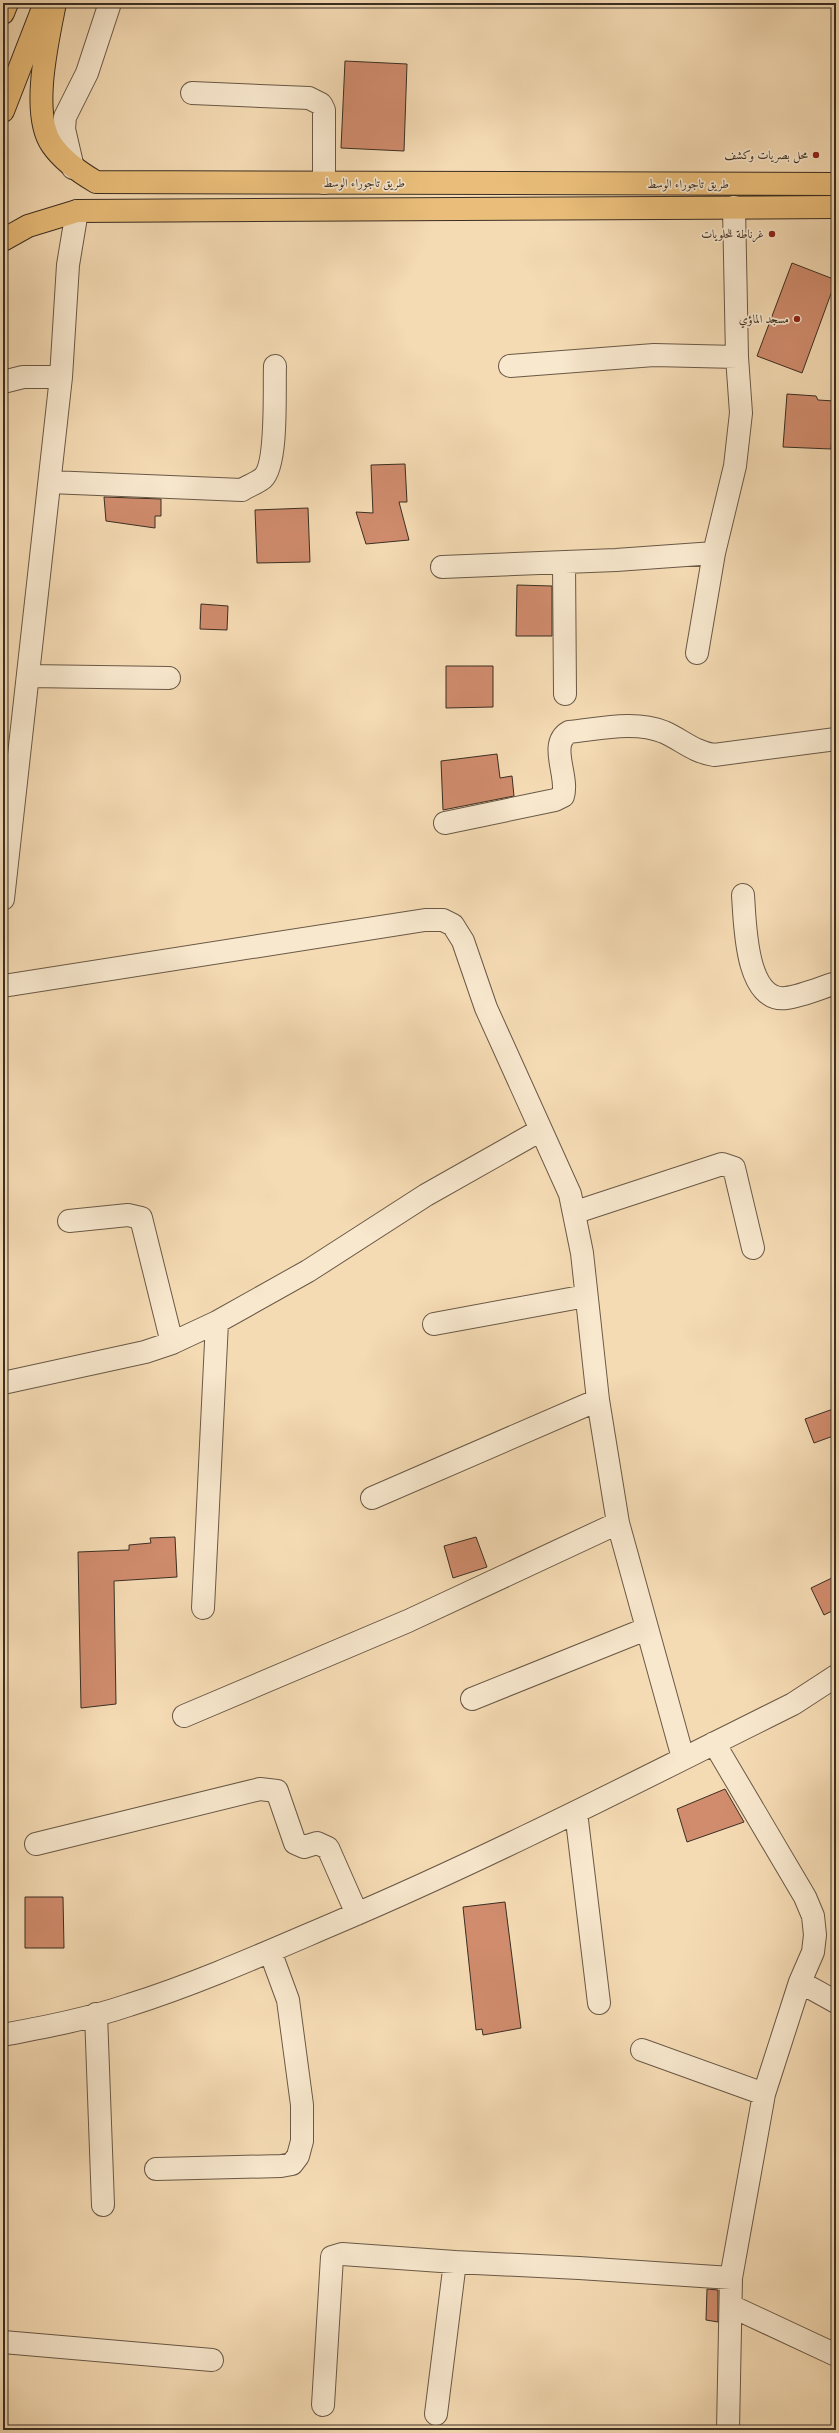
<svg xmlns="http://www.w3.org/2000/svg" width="839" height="2433" viewBox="0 0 839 2433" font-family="'Libre Caslon Text',Amiri,serif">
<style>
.building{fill:#d08c6d;stroke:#3b2e22}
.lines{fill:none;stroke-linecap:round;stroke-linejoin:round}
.minor-casing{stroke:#6a5946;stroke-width:24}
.major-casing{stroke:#3b2e22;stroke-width:24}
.highway-casing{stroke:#3b2e22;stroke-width:24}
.minor{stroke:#f8e8ce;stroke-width:22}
.major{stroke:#eabe7a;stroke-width:22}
.highway{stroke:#eabe7a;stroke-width:22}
.poi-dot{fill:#8f2418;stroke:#f8e8ce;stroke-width:1.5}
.labels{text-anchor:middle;stroke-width:3.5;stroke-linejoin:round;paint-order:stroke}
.poi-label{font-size:12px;fill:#3b2e22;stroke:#f8e8ce;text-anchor:end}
.street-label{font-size:12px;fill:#3b2e22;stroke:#f8e8ce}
</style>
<rect width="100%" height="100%" fill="#f5dbb4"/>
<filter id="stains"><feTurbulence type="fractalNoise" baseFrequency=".005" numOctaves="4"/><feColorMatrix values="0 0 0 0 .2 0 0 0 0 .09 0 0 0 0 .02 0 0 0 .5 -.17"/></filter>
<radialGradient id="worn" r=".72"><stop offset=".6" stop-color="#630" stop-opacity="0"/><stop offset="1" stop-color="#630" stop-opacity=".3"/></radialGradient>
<path class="building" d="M345,61L407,64L404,151L341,148Z
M792,263L836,280L802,373L757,356Z
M787,394L816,396L818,400L834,401L831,449L783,447Z
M405,464L407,502H399L409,540L366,544L356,512L373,513L371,465Z
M104,497L161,499V516H155V528L106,521Z
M308,508L310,562L257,563L255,510Z
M517,585L552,586V636H516Z
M201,604L228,606L227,630L200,629Z
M446,666H493V707L446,708Z
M497,754L500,778L512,776L514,796L443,810L441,761Z
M836,1408V1435L814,1443L805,1419Z
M175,1537L177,1577L114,1581L116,1704L81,1708L78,1552L129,1550V1545L151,1543L150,1538Z
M476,1537L487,1567L453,1578L444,1546Z
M836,1576V1609L824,1615L811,1588Z
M725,1789L744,1822L687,1842L677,1809Z
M25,1897H63L64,1948H25Z
M505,1902L521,2028L483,2035L482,2029L476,2030L463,1907Z
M707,2289L718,2290V2322L706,2320Z"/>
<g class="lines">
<g class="minor-casing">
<path id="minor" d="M192,93L309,98L321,104L324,110V183
M73,168L64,129L65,117L87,73L110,3
M510,366L654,355L737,357
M3,382L23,377H61
M50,482L242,490C248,486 257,483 263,478C278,464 274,388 275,366
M564,563L565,694
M442,567L616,560L714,553
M697,653L714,553L735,466L741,413L737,357L734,207
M28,676L169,678
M445,823L555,800L563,796C569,776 548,744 569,732C599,729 635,720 664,732C682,740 694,752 714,755L836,739
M743,895C745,921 745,1003 786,998C802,996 820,988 836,983
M3,899L61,377L68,265L77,211
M3,986L425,920H443L453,925L463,941L486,1008L570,1194L582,1253L598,1400L618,1523L683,1758
M576,1212L722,1164L734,1168L753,1248
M69,1221L128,1215L141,1218L172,1343
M434,1324L586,1296
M3,1383L145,1352L172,1343L217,1322L308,1271L426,1195L541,1130
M372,1498L598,1400
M203,1608L217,1322
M472,1699L646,1629
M184,1716L408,1621L618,1523
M714,1743L805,1897L813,1916L815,1935L813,1952L800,1982L764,2094L731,2278L728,2430
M576,1812L599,2003
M36,1844L260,1789L277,1791L295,1843L304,1847L317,1843L328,1848L357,1914
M800,1982L836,2002
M96,2014L103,2205
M3,2035C45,2027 88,2019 129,2005C199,1983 270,1951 338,1922C493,1856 642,1779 793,1704L836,1676
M642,2050L764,2094
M156,2169L281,2166L292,2164L298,2156L302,2141V2105L288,2000L270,1951
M731,2306L836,2355
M3,2342L212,2360
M323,2405L332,2257L342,2254L455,2262
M436,2414L455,2262L579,2268L731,2278"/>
</g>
<g class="major-casing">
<path id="major" d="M55,3C48,39 30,114 52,145C63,161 79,172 96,182L836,184
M3,240L28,226L77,211L836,207"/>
</g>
<g class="highway-casing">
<path id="highway" d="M3,13L7,3
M3,111L45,3"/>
</g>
<use href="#minor" class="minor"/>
<use href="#major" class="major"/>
<use href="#highway" class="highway"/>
</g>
<g class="poi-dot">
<circle cx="816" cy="155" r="4"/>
<circle cx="772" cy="234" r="4"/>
<circle cx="797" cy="319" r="4"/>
</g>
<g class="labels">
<g class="poi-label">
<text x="808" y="159">محل بصريات وكشف</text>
<text x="764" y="238">غرناطة للحلويات</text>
<text x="789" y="323">مسجد الماؤي</text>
</g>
<g class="street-label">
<text x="364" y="187">طريق تاجوراء الوسط</text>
<text x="688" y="188">طريق تاجوراء الوسط</text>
</g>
</g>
<rect width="839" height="2433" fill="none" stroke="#f5dbb4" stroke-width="16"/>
<rect x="4" y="4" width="831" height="2425" fill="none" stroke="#3b2e22" stroke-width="2"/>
<rect x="8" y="8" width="823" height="2417" fill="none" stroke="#3b2e22"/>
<rect width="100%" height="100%" filter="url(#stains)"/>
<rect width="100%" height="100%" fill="url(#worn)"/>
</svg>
